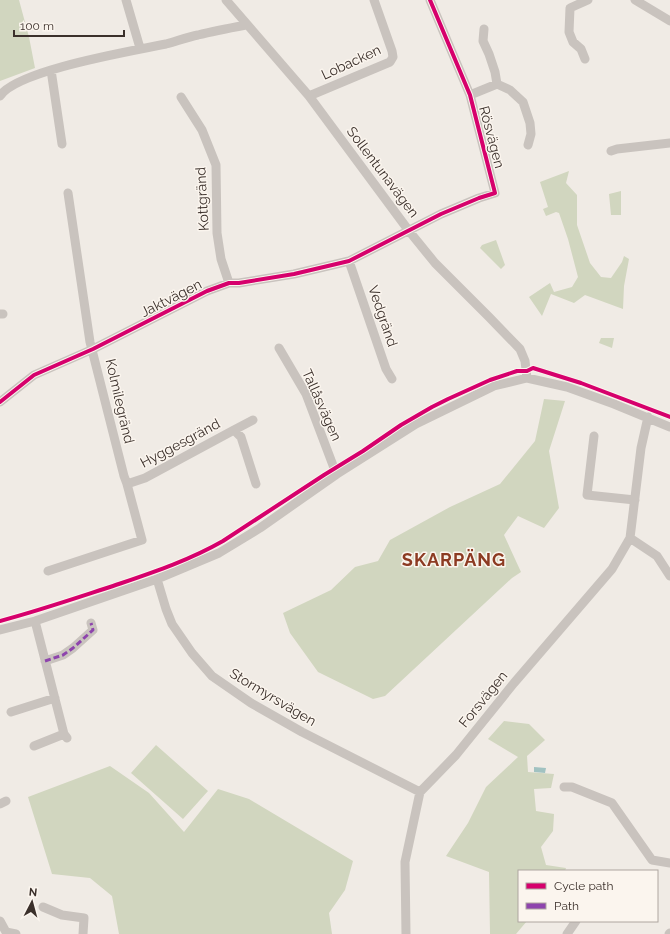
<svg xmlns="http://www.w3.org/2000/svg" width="670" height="934" viewBox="0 0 670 934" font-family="Raleway,sans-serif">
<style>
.green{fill:#d1d6bf}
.water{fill:#a1c2c1}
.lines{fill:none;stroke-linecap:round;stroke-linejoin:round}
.minor{stroke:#c9c3be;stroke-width:9}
.quiet{stroke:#8e44ad;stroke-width:3;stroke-dasharray:6 3;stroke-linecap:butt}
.cycleway-casing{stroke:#fbf5ee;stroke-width:6}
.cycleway{stroke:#d6006c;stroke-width:4}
.labels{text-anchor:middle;stroke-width:3;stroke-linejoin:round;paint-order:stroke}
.street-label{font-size:14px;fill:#3b302b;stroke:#fbf5ee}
.district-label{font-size:18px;font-weight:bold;letter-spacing:1px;fill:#8c3b22;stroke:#fbf5ee}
</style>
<rect width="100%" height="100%" fill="#f0ebe5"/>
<path class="green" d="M0,0H19L29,37L35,68L0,81Z
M569,171L566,183L577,195V225L590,263L601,277L611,278L622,262L624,256L629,259L624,286L623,309L585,295L574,303L551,294L542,316L529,297L550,283L554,292L572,287L578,277L568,239L559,213L556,212L546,216L543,209L548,207L540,182Z
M621,191V215H611L609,194Z
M496,240L505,265L501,269L480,248L482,245Z
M601,338H614L612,348L599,343Z
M544,399L565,401L549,451L559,508L544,528L518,516L504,535L521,572L512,578L385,696L373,699L318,672L290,633L283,613L331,590L355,567L378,561L390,540L450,507L500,484L535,441Z
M504,721L529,724L545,740L527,756L528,772L554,774L551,788L534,789L536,811L554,814L553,831L541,847L546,865L566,868L565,871H519V921H527L516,934H490L489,872L446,856L468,823L486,787L518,757L488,739Z
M156,745L208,791L183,819L131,773Z
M110,766L149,793L184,832L218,789L249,799L353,861L345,890L329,913L332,934H119L112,896L90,878L52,874L28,797Z"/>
<path class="water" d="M534,767L546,768L545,773L534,772Z"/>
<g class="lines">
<path class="minor" d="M126,0L140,48
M226,0L309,96L409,231L435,263L489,317L520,349L525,361L527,378
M635,0L670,21
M585,59L581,49L573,42L569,32L570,8L588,0
M51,70L62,144
M497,84L510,90L523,102L530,123L531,134L528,145
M470,95L497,84L495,72L489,54L483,41L484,29
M0,96C17,70 133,51 166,44C177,41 188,37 198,35C214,31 230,28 246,25
M309,96L390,62L393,57L392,51L374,0
M181,97L202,130L216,165L217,233L221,259L229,283
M611,151L617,149L670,143
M349,261L386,369L392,379
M0,314H3
M279,348L306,394L334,468L338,473
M0,402L34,375L93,349L207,291L229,283H239L294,274L349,261L441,214L479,198L495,193L470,95L430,0
M234,430L253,420
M594,436L587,495L635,500
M127,484L145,478L234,430L241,437L256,484
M630,538L657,556L670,576
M48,571L142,540L127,484L124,476L90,342L68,193
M157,579L166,609L172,624L192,653L212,676L251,703L302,732L420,792
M35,621L64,734L67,738
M0,630L35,621L157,579L219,553L260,528L337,474L416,424L494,386L527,378L567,387L614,404L670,427
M45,661L63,655L73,648L93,630L91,623
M11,712L55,698
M34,746L64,734
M564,787H572L612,803L652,860L670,863
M0,804L6,801
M43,907L62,915L84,918L83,934
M0,921L6,932L16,934
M406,934L405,862L420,792L456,755L514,683L612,569L630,538L641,448L648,417
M567,934L576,921
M669,934L670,933"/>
<path class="quiet" d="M45,661L63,655L73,648L93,630L91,623"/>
<g class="cycleway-casing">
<path id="cycleway" d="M0,402L34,375L93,349L207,291L229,283H239L294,274L349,261L441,214L479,198L495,193L470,95L430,0
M0,621C38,611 76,598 113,586C151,573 188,561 223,541L324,475L363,451L401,425L432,407L448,399L490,380L517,371H527L533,368L581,383L670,417"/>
</g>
<use href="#cycleway" class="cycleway"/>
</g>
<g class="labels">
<g class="street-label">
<text transform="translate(351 62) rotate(-25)" y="5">Lobacken</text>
<text transform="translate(492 137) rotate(75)" y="5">Rösvägen</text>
<text transform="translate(383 172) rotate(53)" y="5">Sollentunavägen</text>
<text transform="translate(202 199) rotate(-93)" y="5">Kottgränd</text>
<text transform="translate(171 298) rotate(-27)" y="5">Jaktvägen</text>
<text transform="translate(383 316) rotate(71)" y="5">Vedgränd</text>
<text transform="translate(120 401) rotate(77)" y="5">Kolmilegränd</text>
<text transform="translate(322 405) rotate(66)" y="5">Tallåsvägen</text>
<text transform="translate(180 443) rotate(-28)" y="5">Hyggesgränd</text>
<text transform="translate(273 697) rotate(31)" y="5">Stormyrsvägen</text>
<text transform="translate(483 699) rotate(-51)" y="5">Forsvägen</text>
</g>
<g class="district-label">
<text x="454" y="566">SKARPÄNG</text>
</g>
</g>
<rect x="518" y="870" width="140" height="52" fill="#fbf5ee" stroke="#aea6a0"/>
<rect x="526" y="883" width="20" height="6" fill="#d6006c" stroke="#aea6a0"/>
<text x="554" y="890" font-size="12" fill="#3b302b">Cycle path</text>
<rect x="526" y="903" width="20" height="6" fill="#8e44ad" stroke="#aea6a0"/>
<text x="554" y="910" font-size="12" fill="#3b302b">Path</text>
<g transform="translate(32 902) rotate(6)" stroke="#fbf5ee" stroke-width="3" paint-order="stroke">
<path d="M0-3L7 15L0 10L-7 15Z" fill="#3b302b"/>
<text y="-6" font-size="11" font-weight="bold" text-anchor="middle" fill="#3b302b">N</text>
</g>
<path d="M14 30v6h110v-6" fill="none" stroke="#3b302b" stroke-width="2"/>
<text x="20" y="30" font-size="12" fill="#3b302b" stroke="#fbf5ee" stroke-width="3" paint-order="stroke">100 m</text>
</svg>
